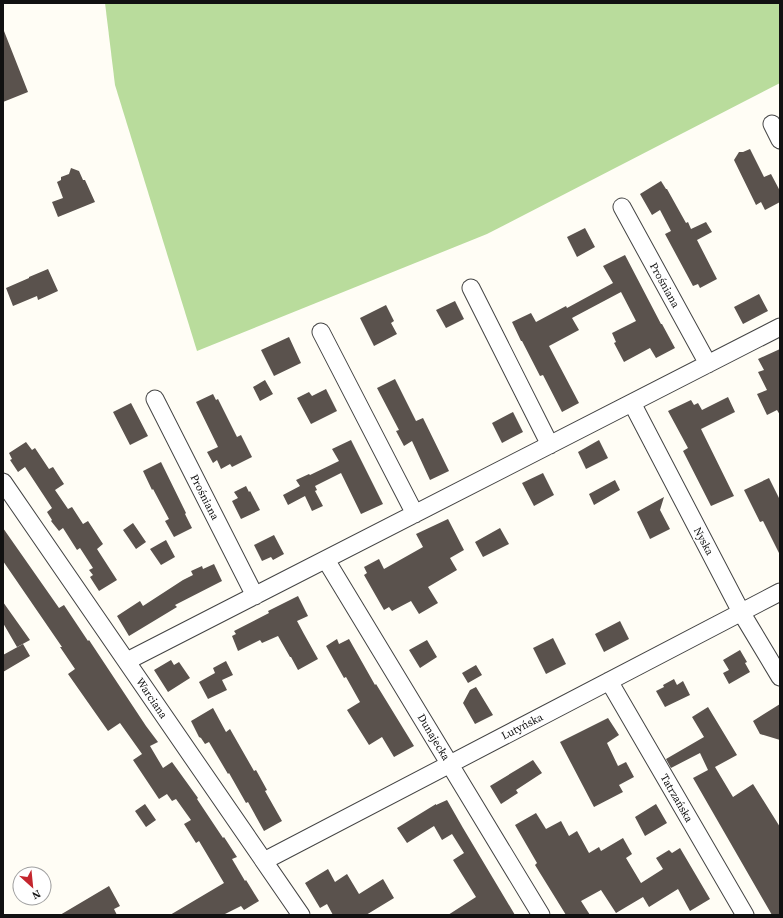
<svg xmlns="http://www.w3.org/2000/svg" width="783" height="918" viewBox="0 0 783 918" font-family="'Source Serif 4',serif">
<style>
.forest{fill:#b9dc9c}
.building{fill:#5a524d}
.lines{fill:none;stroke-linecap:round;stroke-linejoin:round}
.minor-casing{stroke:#444;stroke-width:19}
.minor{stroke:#fff;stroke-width:17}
.labels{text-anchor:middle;stroke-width:4;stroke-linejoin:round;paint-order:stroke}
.street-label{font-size:11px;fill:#111;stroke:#fff}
</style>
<rect width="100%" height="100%" fill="#fffdf5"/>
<path class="forest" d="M105,3H780V83L487,234L197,351L115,85Z"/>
<path class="building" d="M4,31L28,92L3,102V32Z
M750,149L764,177L771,174L780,191V202L765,210L761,202L756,205L734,160L739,152H743Z
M71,168L79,171L83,180H85L95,202L58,217L52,202L63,198L57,182L61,180V177L69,174Z
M661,181L666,189H667L686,223L688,222L691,229L706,222L712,232L697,240L717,279L700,288L698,284L693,286L665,234L671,231L660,210L652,215L640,194Z
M585,228L595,247L577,257L567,237Z
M625,255L661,324H662L675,348L656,358L650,348L624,362L614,343L616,342L612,333L636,321L621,292L572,318L579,330L549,346L579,403L562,412L543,375L540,376L522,341H521L512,322L531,313L536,322L566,306L567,308L613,283L603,266Z
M48,269L58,291L38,300L37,296L13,306L6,288L29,278V277Z
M759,294L768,311L743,324L734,307Z
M455,301L464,319L446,328L436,310Z
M386,305L394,321L391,323L397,334L374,346L360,318Z
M289,337L301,363L274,376L261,350Z
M780,349V415L777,410L767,415L757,394L767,390L758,372L764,370L758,359Z
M395,379L416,421L423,418L449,471L430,480L412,441L404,446L396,431L399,430L377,388Z
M265,380L273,394L260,401L253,387Z
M326,389L337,411L311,424L297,398L309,392L312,396Z
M213,394L216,400L218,399L237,437L241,435L252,457L232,467L230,464L221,469L217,460L213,463L207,452L218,447L196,402Z
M728,397L735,412L701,429L734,496L711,506L683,451L688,448L668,411L691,400L694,405L698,403L702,410Z
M131,403L148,436L130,445L113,412Z
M513,412L523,432L502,443L492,423Z
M351,440L383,504L361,514L341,473L315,486L317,490L315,491L323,506L312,511L305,496L288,505L283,495L300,486L296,480L309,474L310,475L339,461L332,449Z
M599,440L608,458L586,469L578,452Z
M26,442L32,450L35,448L49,469L53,467L64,484L55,490L68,509L72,507L83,524L88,521L103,544L97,549L117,580L99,591L90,577L93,575L89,570L93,568L80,548L77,550L63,528L59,531L51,521L52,520L47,512L52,508L25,467L18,472L10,460L12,459L9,453Z
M161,462L186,513L185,514L192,528L174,537L165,521L169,519L153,489L152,490L143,471Z
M543,473L554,495L534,506L522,483Z
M769,478L780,500V555L763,521L760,522L744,490Z
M615,480L620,490L594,505L589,494Z
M246,486L249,492L250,491L260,510L241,519L232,501L238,498L234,492Z
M664,497L660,510L670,529L650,539L637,512Z
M448,519L464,550L450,558L457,570L428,587L438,603L419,614L411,601L392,611L389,607L384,610L364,575L367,573L364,567L379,559L384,569L423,547L416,534Z
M133,523L146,542L136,549L123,530Z
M3,528L59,608L64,605L88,641L89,640L146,726L158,742L150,746L163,768L172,762L198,798L197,799L223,838L224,837L237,857L232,859L245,881L246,880L259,901L244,910L241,906L223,915H170L224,883L199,841L196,843L184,824L191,820L176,799L172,801L167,794L159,799L133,760L142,754L120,723L108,731L68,674L75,669L60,647H62L3,561Z
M500,528L509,544L483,557L475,542Z
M274,535L284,554L273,560L271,557L262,561L254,545Z
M166,540L175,557L161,565L150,549Z
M214,564L222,581L175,605L177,607L129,636L117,616L140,601L143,606L183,580L193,575L191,571L202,566L203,569Z
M298,596L308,616L297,621L304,634L318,659L298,670L291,657H290L278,636L262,643L260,640L238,651L232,636L236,634L234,631L269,613L268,611Z
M3,602L30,640L17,647L3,623Z
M620,621L629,639L604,652L595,634Z
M553,638L566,664L546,674L533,648Z
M337,639L339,644L349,639L375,685L376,684L414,746L394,757L382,737L369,745L347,710L360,702L346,677L344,678L326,646Z
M427,640L437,657L420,668L409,650Z
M23,644L30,656L3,672V655Z
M740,650L747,662L745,663L750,672L729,684L723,673L729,670L723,660Z
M171,660L174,665L179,662L190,678L168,692L154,670Z
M226,661L233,675L222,680L227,690L208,699L199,682L215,673L213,668Z
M476,665L482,675L468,683L462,673Z
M674,679L677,685L683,681L690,695L665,707L656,691L664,687L663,685Z
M476,687L493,715L475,724L463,703L470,690Z
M780,704V740L760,734L753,721Z
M708,707L737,755L715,767L733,797L753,784L780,827V915H772L693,778L708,770L700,753L671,768L666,759L704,737L692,717Z
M213,708L226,732L230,729L254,771L256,770L267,790L265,791L282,821L264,831L248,802L246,803L229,773L228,774L209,742L205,744L201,738L199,737L191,721Z
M608,718L619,735L607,743L618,766L626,762L634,777L619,785L623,792L594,807L560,742Z
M533,760L542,773L516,790L518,793L501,804L490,786Z
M447,800L463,828L515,915H448L476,897L453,860L464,853L452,834L442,840L434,826L407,843L397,828L436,804V805Z
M145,804L156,820L146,827L135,811Z
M656,804L667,823L645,836L635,817Z
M536,813L546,829L561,821L569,836L577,831L589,853L599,847L601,851L623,838L632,854L626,858L641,883L663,869L656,858L669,850L672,853L680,848L710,899L690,911L678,889L649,907L643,897L616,913L601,890L581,901L590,915H566L535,865L537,863L515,825Z
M328,869L335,882L347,874L359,894L383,879L394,898L366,915H333L327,904L320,908L305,883Z
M109,886L120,906L114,909L117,915H60Z"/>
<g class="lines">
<g class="minor-casing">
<path id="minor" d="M772,124L780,140
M622,207L708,364
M471,288L550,445
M321,332L415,514
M155,399L255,596
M632,403L741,612L780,677
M3,482L301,915
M326,560L541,915
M127,661L780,327
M609,681L745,915
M264,861L780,592"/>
</g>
<use href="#minor" class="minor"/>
</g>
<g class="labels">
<g class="street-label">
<text transform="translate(665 285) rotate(61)" y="4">Prośniana</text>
<text transform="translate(205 497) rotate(63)" y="4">Prośniana</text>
<text transform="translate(704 541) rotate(62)" y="4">Nyska</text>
<text transform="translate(152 698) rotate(56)" y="4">Warciana</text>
<text transform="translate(522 726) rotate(-27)" y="4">Lutyńska</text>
<text transform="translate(434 737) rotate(59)" y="4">Dunajecka</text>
<text transform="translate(677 798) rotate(60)" y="4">Tatrzańska</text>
</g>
</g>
<rect width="783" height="918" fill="none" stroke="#111111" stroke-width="8"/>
<g transform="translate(32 886) rotate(153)"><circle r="19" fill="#ffffff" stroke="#a0a0a0"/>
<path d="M0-3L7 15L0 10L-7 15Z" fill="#c4262e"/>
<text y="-6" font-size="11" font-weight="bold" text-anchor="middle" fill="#111111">N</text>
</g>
</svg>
